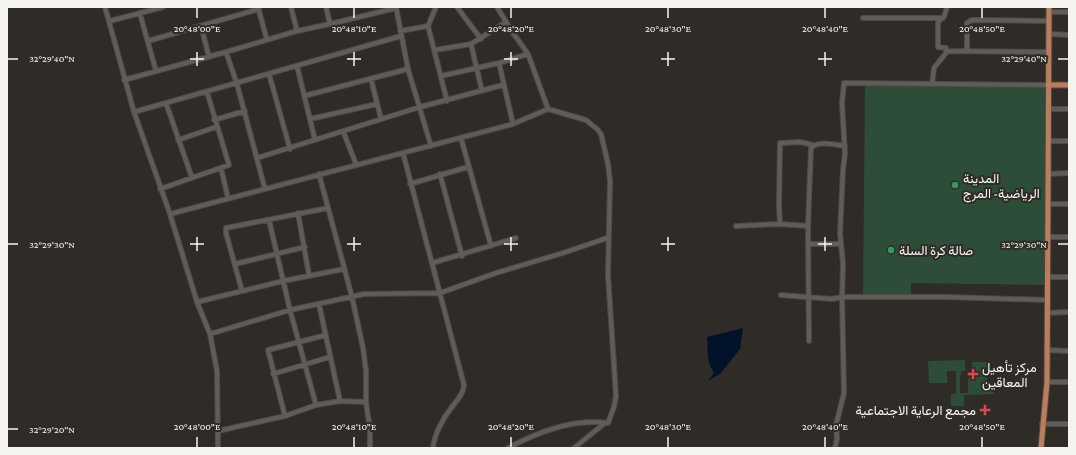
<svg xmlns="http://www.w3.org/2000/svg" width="1076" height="455" viewBox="0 0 1076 455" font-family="'Crimson Pro',Vazirmatn,serif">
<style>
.green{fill:#2d4d38}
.water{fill:#02122a}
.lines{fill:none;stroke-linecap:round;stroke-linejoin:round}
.minor-casing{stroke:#4d4a47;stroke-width:6}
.major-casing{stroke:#4d4a47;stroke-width:7}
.minor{stroke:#605c58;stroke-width:4}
.major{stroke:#bc7d5b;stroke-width:5}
.ticks{fill:none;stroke:#f6f4f1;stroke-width:1.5}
.leisure-dot{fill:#2e9e5b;stroke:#2f2c28;stroke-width:1.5}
.health-dot{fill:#e0444e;stroke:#2f2c28;stroke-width:1.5}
.labels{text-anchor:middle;stroke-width:4;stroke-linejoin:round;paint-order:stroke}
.poi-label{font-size:13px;fill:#f6f4f1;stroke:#2f2c28;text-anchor:start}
.ticks-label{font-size:10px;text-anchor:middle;fill:#f6f4f1;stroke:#2f2c28;stroke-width:4;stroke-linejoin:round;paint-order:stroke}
</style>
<rect width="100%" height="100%" fill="#2f2c28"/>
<path class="green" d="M865,84L1045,87V285L911,283V297L863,296Z
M965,360V371H961V375L960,376V393H968V378H973L972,362H987V388H994V394L964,395V406H951V394H956V371H947V383H929L928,361Z"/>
<path class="water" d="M743,328L740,349L721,373L708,381L714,373C705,358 709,353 707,337Z"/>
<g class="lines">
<g class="minor-casing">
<path id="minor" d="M105,7L134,112L170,214L197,302L210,334L217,371L218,448
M258,7L267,40
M291,7L297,31
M326,7L330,24
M396,7L408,69L431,146
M457,7L481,39
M497,7L511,30L528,54L548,109
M1049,12H1069
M140,14L156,71
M863,18H941
M110,21L163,7
M201,26L209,57
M428,26L447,101
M400,31L428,26L436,7
M1049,34L1069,35
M148,41L259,9
M471,44L482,91
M435,50L471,44L506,22
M946,51L1049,52
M967,51V23L972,20L1049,21
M226,52L237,84L265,189
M499,63L513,124
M297,66L315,140
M269,74L290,149
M441,76L499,63L528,54
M371,79L381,119
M124,80L226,52L297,31L330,24L396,8
M932,84L934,68L946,53V48L938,47V22L944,17L947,7
M304,96L408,69
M166,103L192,178
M1048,109H1069
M134,112L401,36
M310,119L377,104
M214,120L245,111
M343,131L356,164
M461,138L491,246
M178,140L216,127
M1048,141H1069
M403,153L464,385C463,395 457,400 452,407C443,418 434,435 433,448
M257,158L420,107L503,85
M221,168L228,198
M319,174L352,297L363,348L366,371V402L370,429V448
M440,174L462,256
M1048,174L1069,173
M410,184L468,167
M160,189L229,165L207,92
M1048,204H1069
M298,213L309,275
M170,214L513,124L548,109L586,120L597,129L601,134L608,164L610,181L608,275L616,396L614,407L608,423C573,418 538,432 508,448
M269,220L290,310L316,405
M780,224L779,206L780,143L800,142L813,145
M736,226L780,224L808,226
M1047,237H1069
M809,244H841
M432,263L516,238
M235,264L305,247
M1047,277H1069
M242,291L226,233V228L328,208
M781,295L832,299L842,297L843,264L840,233L843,170L845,154L842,103L844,83L1048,85
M197,302L283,281L344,269
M319,304L340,401
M1047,313L1069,312
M210,334L290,310L364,294L440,293L496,273L563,253L607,238
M809,341L808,226L811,148C818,140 835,145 845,146
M1047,350L1069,351
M273,374L330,357
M1047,382H1069
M285,416L268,350L326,335
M1042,424H1069
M218,431L285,416L316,405L340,401L366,402
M574,448L605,423
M835,448L837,439L836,425L844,393L842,297H947L1047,300"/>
</g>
<g class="major-casing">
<path id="major" d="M1048,85H1069
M1041,448L1047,382L1049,7"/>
</g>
<use href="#minor" class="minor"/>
<use href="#major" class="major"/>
</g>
<path class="ticks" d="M197,8V18M354,8V18M511,8V18M668,8V18M825,8V18M982,8V18M197,52V66M354,52V66M511,52V66M668,52V66M825,52V66M8,59H18M190,59H204M347,59H361M504,59H518M661,59H675M818,59H832M1058,59H1068M197,237V251M354,237V251M511,237V251M668,237V251M825,237V251M8,244H18M190,244H204M347,244H361M504,244H518M661,244H675M818,244H832M1058,244H1068M8,429H18M197,437V447M354,437V447M511,437V447M668,437V447M825,437V447M982,437V447"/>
<g class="leisure-dot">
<circle cx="955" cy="185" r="4"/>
<circle cx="891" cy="250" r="4"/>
</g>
<g class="health-dot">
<path d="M971 368h4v4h4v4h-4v4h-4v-4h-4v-4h4z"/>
<path d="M983 404h4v4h4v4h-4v4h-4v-4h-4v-4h4z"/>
</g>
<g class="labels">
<g class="poi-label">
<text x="963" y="183">المدينة<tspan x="963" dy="15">الرياضية- المرج</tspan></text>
<text x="899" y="255">صالة كرة السلة</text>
<text x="982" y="372">مركز تأهيل<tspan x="982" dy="15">المعاقين</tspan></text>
<text x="976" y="415" text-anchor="end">مجمع الرعاية الاجتماعية</text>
</g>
</g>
<g class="ticks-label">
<text x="197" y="32">20°48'00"E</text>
<text x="354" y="32">20°48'10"E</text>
<text x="511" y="32">20°48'20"E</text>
<text x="668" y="32">20°48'30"E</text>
<text x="825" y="32">20°48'40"E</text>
<text x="982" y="32">20°48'50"E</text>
<text x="52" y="62">32°29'40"N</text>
<text x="1024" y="62">32°29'40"N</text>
<text x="52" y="248">32°29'30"N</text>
<text x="1024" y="248">32°29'30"N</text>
<text x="197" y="430">20°48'00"E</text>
<text x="354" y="430">20°48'10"E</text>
<text x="511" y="430">20°48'20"E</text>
<text x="668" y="430">20°48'30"E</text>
<text x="825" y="430">20°48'40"E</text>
<text x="982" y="430">20°48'50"E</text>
<text x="52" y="433">32°29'20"N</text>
</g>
<rect width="1076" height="455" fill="none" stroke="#f6f4f1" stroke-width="16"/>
</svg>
